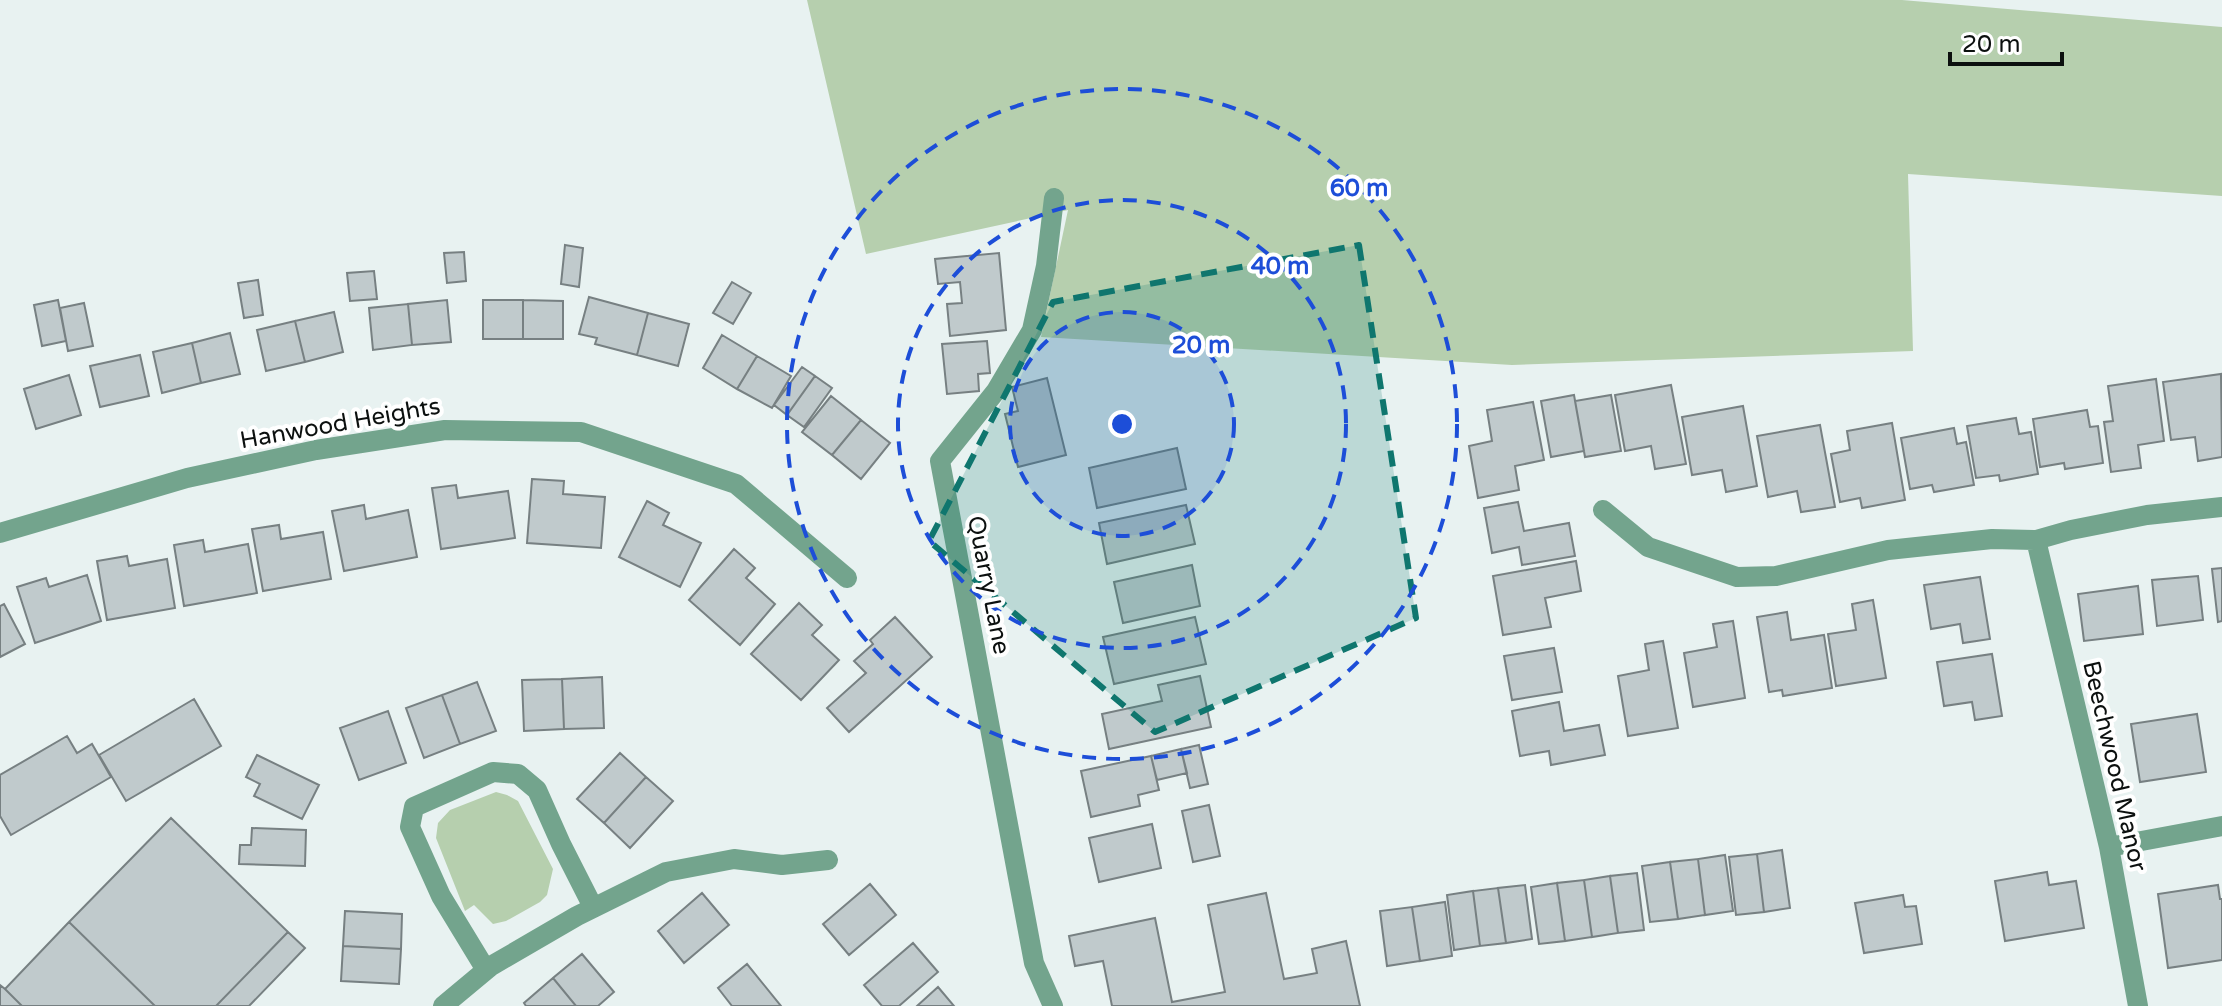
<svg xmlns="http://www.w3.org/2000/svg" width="2222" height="1006" viewBox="0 0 2222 1006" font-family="'Varela Round',sans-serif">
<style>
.green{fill:#b6cfae}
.building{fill:#c0cacc;stroke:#778082;stroke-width:2}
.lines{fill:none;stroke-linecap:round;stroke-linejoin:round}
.minor{stroke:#73a48d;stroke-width:20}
.marked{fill:#0f766e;fill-opacity:0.2;stroke:#0f766e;stroke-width:6;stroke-dasharray:16 10;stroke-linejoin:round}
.ring{fill:none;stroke:#1d4ed8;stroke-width:4;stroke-dasharray:14 10}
.labels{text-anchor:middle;stroke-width:8;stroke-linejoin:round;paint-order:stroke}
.street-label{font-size:24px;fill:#0c100f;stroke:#fff}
.centre{fill:#1d4ed8;stroke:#fff;stroke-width:4}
.ring-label{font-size:24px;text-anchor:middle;font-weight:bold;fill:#1d4ed8;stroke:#fff;stroke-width:8;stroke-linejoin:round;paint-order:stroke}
</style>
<rect width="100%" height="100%" fill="#e8f2f1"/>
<path class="green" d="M807,0H1902L2222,27V196L1908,174L1913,351L1512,365L1041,337L1068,210L866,254Z
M496,792L507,795L518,801L553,869L547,895L540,902L506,921L493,924L474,905L465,911L436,838L438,823L450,810Z"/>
<path class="building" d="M565,245L583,248L579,287L561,284Z
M464,252L466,281L447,283L444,253Z
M999,253L1006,330L950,336L947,304L962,303L960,282L938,284L935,259Z
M374,271L377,299L350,301L347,273Z
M258,280L263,315L244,318L238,283Z
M732,282L751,293L733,324L713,313Z
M589,297L648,313L637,355L595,344L597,338L579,334Z
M58,300L66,341L42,346L34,305Z
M447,300L451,342L412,345L408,304Z
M483,300H523V339H483Z
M523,300L563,301V339H523Z
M84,303L93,346L68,351L60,308Z
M408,304L412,345L373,350L369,308Z
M334,312L343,352L305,362L295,321Z
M648,313L689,324L678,366L637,355Z
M295,321L305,362L266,371L257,330Z
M230,333L240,374L201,383L192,343Z
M722,335L757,356L737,389L703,368Z
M987,341L990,373L978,374L979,391L947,394L942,344Z
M192,343L201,383L162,393L153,352Z
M140,355L149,396L100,407L90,366Z
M757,356L791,376L772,408L737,389Z
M802,367L815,376L787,415L774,405Z
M2221,374L2222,457L2198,461L2195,437L2171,440L2163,382Z
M69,375L81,415L36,429L24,389Z
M815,376L832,388L804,427L787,415Z
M1047,378L1066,455L1018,467L1005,414L1018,411L1012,387Z
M2156,379L2164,441L2138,445L2141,468L2111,472L2104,422L2113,421L2108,386Z
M1671,385L1686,464L1655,469L1651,446L1625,451L1615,395Z
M1574,395L1584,451L1551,457L1541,401Z
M1611,395L1621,451L1585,457L1575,401Z
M831,396L861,420L832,455L802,432Z
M1533,402L1544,460L1515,466L1519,490L1478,498L1469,446L1492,441L1487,410Z
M1743,406L1757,486L1726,492L1722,470L1692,475L1682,417Z
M2087,410L2090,427L2098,426L2103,463L2065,469L2064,463L2040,467L2033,419Z
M2016,418L2019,434L2031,432L2038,474L2000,481L1999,475L1976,478L1967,426Z
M861,420L890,443L861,479L832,455Z
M1892,423L1905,500L1862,508L1860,498L1840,502L1831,454L1850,450L1847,431Z
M1820,425L1835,507L1801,512L1797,491L1768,497L1757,436Z
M1954,428L1957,444L1966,442L1974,485L1934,492L1932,485L1910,489L1901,438Z
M1177,448L1186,489L1097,508L1089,468Z
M532,479L564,481L563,494L605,497L601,548L527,543Z
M456,485L458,498L508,491L515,538L441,549L432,488Z
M647,501L669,513L663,525L701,543L680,587L619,557Z
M1518,502L1524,531L1569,523L1575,556L1522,565L1519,547L1492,553L1484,508Z
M364,505L366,519L408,510L417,557L344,571L332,511Z
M1186,505L1195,544L1107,564L1099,523Z
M279,525L281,539L323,532L331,579L263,591L252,529Z
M203,540L205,552L248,544L257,593L184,606L174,545Z
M734,549L755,568L746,578L775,604L740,645L689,600Z
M127,556L129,566L167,559L175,608L107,620L97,561Z
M1576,561L1581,591L1545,598L1551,627L1503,635L1493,576Z
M1192,565L1200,606L1123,623L1114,582Z
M2222,568V621L2218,622L2212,569Z
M87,575L101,621L35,643L17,587L46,578L49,587Z
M2198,576L2203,620L2157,626L2152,580Z
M1980,577L1990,639L1963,643L1960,624L1931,629L1924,585Z
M2138,586L2143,634L2084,641L2078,594Z
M1873,600L1886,678L1836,686L1828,634L1856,630L1852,604Z
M799,603L822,625L812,635L839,660L801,700L751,654Z
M4,604L25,644L0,657V606Z
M1787,612L1791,640L1824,635L1832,688L1783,696L1782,690L1769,692L1757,617Z
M895,617L932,657L849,732L827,708L866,673L854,661L873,644L870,640Z
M1195,617L1206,664L1114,684L1103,637Z
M1733,621L1745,698L1693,707L1684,653L1717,647L1713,624Z
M1663,641L1678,728L1628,736L1618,676L1649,670L1645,644Z
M1554,648L1562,692L1512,700L1504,656Z
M1992,654L2002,716L1975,720L1972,702L1944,706L1937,662Z
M1200,676L1211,727L1109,749L1102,714L1162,701L1158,685Z
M602,677L604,728L564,729L562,679Z
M562,679L564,729L524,731L522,680Z
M477,682L496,731L460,744L442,695Z
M442,695L460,744L424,758L406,708Z
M194,699L221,746L126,801L99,755Z
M1559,702L1564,731L1599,725L1605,755L1551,765L1549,751L1520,756L1512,711Z
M388,711L406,763L359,780L340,728Z
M2197,714L2206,772L2140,782L2131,724Z
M67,736L77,753L92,744L111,777L11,835L0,816V775Z
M1199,745L1208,784L1190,788L1181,749Z
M1181,749L1187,773L1157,780L1151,756Z
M620,753L646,777L604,823L577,799Z
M257,755L319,785L302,819L254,796L260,784L246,777Z
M1151,756L1159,790L1138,795L1140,806L1091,817L1081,771Z
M646,777L673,801L630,848L604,823Z
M1209,805L1220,856L1193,862L1182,811Z
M171,818L288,932L216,1006H155L69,922Z
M1152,824L1161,868L1099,882L1089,838Z
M252,828L306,830L305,866L239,864L240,845H251Z
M1782,850L1790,908L1764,912L1757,854Z
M1757,854L1764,912L1736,915L1729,857Z
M1725,855L1733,911L1705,915L1698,859Z
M1698,859L1705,915L1678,919L1670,862Z
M1670,862L1678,919L1650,922L1642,866Z
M2047,872L2049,885L2076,881L2084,928L2005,941L1995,881Z
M1637,873L1644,930L1618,933L1610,876Z
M1610,876L1618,933L1592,937L1584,880Z
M1584,880L1592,937L1565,941L1557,883Z
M1557,883L1565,941L1539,944L1531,887Z
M870,884L896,915L849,955L823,924Z
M1525,885L1532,939L1506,943L1498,888Z
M2218,885L2220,899H2222V960L2168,968L2158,894Z
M1498,888L1506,943L1480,946L1473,891Z
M1473,891L1480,946L1454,950L1447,895Z
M702,893L729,925L684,963L658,931Z
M1266,893L1284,979L1317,973L1312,949L1346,941L1360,1006H1112L1103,961L1075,966L1069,936L1155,918L1172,1002L1225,992L1208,905Z
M1903,895L1905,907L1916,906L1922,944L1864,953L1855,903Z
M1445,902L1452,956L1420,961L1412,907Z
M1412,907L1420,961L1387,966L1380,911Z
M345,911L402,914L401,949L343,946Z
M69,922L155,1006H22L5,989Z
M288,932L305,948L249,1006H216Z
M913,943L938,972L899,1006H882L864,985Z
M343,946L401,949L399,984L341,981Z
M582,954L614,992L598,1006H576L553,978Z
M747,964L781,1006H732L718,988Z
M553,978L576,1006H526L524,1003Z
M0,985L5,989L22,1006H0Z
M938,987L954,1006H917Z"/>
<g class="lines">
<path class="minor" d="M1603,510L1648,547L1737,577L1776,576L1888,550L1992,539L2036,540
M0,533L187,478L316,450L445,430L581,432L736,484L847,578
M2109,847L2222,826
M486,970L441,896L410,827L414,807L493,772L518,774L537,790L561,844L593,907
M443,1006L491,966L577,916L666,872L734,859L782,865L828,860
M1053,1006L1034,963L940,461L996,391L1032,330L1046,266L1054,198
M2138,1006L2109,847L2036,540L2071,530L2147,515L2222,507"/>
</g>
<path class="marked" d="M1359,245L1416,618L1155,732L929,541L1053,302Z"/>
<circle cx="1122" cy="424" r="112" fill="#1d4ed8" fill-opacity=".12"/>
<g class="ring">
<circle cx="1122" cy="424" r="112"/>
<circle cx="1122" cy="424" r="224"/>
<circle cx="1122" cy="424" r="335"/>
</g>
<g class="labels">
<g class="street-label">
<text transform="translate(340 423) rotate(-10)" y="8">Hanwood Heights</text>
<text transform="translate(989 585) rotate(79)" y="8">Quarry Lane</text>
<text transform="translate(2115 766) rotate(77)" y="8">Beechwood Manor</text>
</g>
</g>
<circle cx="1122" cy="424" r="12" class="centre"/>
<g class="ring-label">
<text x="1359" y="196">60 m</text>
<text x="1280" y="274">40 m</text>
<text x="1201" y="353">20 m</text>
</g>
<path d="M1950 52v12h112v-12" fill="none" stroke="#0c100f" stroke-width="4"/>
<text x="1962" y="52" font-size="24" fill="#0c100f" stroke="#ffffff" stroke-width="6" paint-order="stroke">20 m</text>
</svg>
